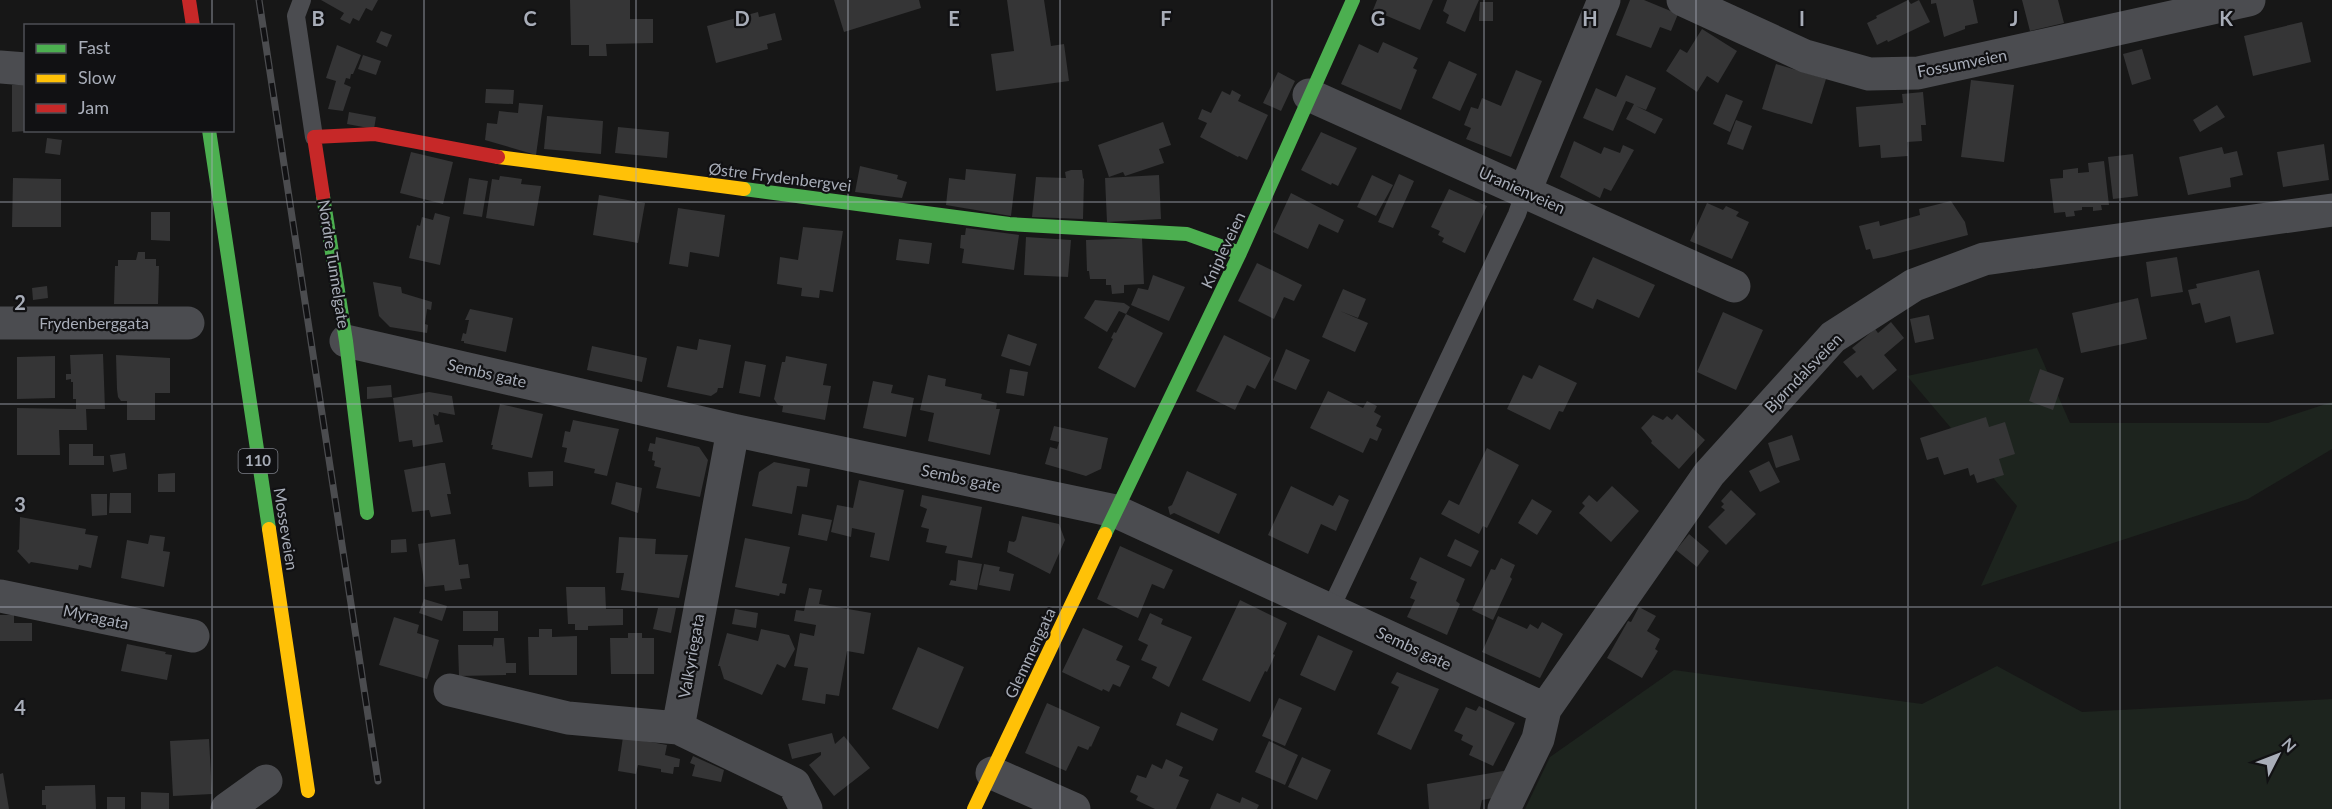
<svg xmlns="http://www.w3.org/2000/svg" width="2332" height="809" viewBox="0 0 2332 809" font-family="Lato,sans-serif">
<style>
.green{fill:#1d241e}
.building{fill:#353536}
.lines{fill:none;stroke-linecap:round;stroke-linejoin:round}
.lane{stroke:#4b4c50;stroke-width:18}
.street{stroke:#4b4c50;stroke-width:33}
.fast{stroke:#4caf50;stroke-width:14}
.slow{stroke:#ffc107;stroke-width:14}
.jam{stroke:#c62828;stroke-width:14}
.rail-casing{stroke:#4b4c4f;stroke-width:7}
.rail{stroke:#111113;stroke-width:4.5;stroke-dasharray:14;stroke-linecap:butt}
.grid{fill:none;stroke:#a8adb8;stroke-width:1.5;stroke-opacity:0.55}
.labels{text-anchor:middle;stroke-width:4.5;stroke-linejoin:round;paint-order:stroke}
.shield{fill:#111113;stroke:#7b7e86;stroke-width:1.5}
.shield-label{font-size:15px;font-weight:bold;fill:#a8adb8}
.street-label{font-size:16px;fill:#a8adb8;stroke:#111113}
.grid-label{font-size:20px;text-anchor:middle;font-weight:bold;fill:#a8adb8;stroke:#111113;stroke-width:4.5;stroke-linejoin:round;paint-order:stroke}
</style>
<rect width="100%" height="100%" fill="#171717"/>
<path class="green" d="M2037,348L2070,423H2268L2332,402V449L2248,499L1981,586L2017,506L1907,376Z
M1997,666L2082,712L2332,699V809H1525L1550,757L1674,670L1922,704Z"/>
<path class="building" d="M321,0H378L372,11L366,8L359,21L353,18L350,24L340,19L344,13Z
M570,0H630V19H653V43L606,44L607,56H589V45H571Z
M834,0H919L921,8L844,32Z
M1007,0H1044L1051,46L1064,44L1069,81L996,91L991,54L1014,51Z
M1377,0H1433L1420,30L1373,10Z
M1447,0H1479L1465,32L1446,23L1449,15L1443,11Z
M1630,0H1644L1678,14L1671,31L1660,27L1651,48L1616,35Z
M1908,0L1911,4L1919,0L1930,22L1888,42L1887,40L1877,45L1867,23L1877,18L1876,16Z
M1931,0H1973L1978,23L1965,26V29L1944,37L1936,3L1931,4Z
M2022,0H2058L2064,23L2030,31Z
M1480,2H1493V21H1479Z
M758,12L759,17L775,13L782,40L767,44L768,49L716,63L707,26Z
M2302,22L2311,62L2253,76L2244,36Z
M1702,29L1737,51L1718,83L1707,76L1697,92L1666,71L1680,49L1687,53Z
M381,31L392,35L387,47L376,42Z
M1383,42L1418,58L1413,68L1417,70L1401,110L1341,84L1359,44L1378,53Z
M337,45L361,55L353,74H351L350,79L346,78L344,84L351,87L343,111L328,109L336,81L326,78Z
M2142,49L2151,79L2132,85L2123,54Z
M363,55L381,61L376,75L358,69Z
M1449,61L1477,74L1460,111L1432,98Z
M1776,64L1826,79L1812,124L1762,109Z
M1516,70L1542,81L1511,157L1466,139L1471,128L1464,125L1471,107L1478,109L1482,98L1501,106Z
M1278,72L1295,81L1281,111L1263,103Z
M1626,75L1656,88L1646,110L1636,106L1663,119L1655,134L1626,119L1634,104L1626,101L1613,131L1583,118L1596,88L1616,97Z
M1971,80L2014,85L2004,162L1961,157Z
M26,84V131L12,132V85Z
M486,89L514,90L513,104L485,103Z
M1232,90L1241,95L1238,101L1268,115L1247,160L1239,156L1238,157L1200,137L1207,123L1198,119L1202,109L1211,113L1222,91L1230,95Z
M1923,92L1926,125H1921L1922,141L1907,142L1908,156L1881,158L1880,145L1859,147L1856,107L1903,103L1902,94Z
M1726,94L1743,101L1730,132L1713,124Z
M519,103L543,105L536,155L485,140L487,123L497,124L499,111L518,113Z
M2217,105L2225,117L2200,132L2193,120Z
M349,112L376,117L374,129L347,124Z
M547,116L603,121L601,154L544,149Z
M1736,120L1752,126L1743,150L1727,144Z
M1163,122L1171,145L1159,149L1164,163L1125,176L1123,172L1109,177L1098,145Z
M618,127L669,132L667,158L615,153Z
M1321,132L1357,148L1338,186L1332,183L1331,185L1301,170Z
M47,138L62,140L60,155L45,153Z
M1574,141L1601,154L1604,147L1620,153L1623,145L1634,150L1611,191L1604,188L1600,198L1560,177Z
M2324,144L2329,180L2283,187L2277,152Z
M2222,147L2224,154L2237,151L2243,175L2230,178L2231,187L2188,195L2179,157Z
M411,152L453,162L443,204L400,193Z
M2133,154L2138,196L2113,199L2108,157Z
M2104,161L2109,205H2101L2102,210L2093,211V207H2082V210L2074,211L2075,216L2066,217L2065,212L2054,213L2050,179L2063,178V170L2078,168V173L2089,172L2088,163Z
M860,166L898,175L897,179L907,182L902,198L855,192Z
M966,169L1016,174L1011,216L946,205L949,178L965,180Z
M1071,170H1082L1083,178L1084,179L1083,219L1032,217L1036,177L1066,178L1065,172Z
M1399,174L1414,181L1393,228L1378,222Z
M1159,175L1161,219L1107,222L1105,178Z
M1372,175L1393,185L1376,216L1357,207Z
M500,176L522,179L521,184L541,186L534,226L486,218L492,179L499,180Z
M13,178L61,179V227H12Z
M469,178L488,181L482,217L463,214Z
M1449,189L1487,206L1465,253L1442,242L1444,238L1438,235L1440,231L1431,227Z
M1291,193L1344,220L1338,233L1319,224L1308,249L1273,232Z
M599,195L645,203L638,243L593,235Z
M1951,201L1965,222L1968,235L1884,257L1873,259L1870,249L1866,250L1859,226L1879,221L1880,226L1920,215L1919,209Z
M1707,203L1723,210L1726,206L1739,212L1736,216L1749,222L1732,259L1690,241Z
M678,208L725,215L719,257L690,252L688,267L669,264Z
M151,212H170V241L151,240Z
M435,213L450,217L440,265L409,258L417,225L420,226L422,217L433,220Z
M803,227L843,231L833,292L820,290L819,298L801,296L802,288L777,284L780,257L798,260Z
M966,228L1019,235L1014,270L962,263L964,249L960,248L961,235H965Z
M1026,237L1071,240L1068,277L1024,275Z
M1142,238L1144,284L1124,285V293L1112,294L1111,285H1106V279H1090L1089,271H1087L1086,240Z
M899,239L932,243L929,264L896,260Z
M138,252H145V259H156V266H159L158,304H114L115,266H118V260H136Z
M1593,257L1655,285L1639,318L1597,299L1593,309L1573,300Z
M2177,257L2183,292L2151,297L2146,262Z
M1257,263L1302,285L1294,301L1284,297L1274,319L1238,301Z
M2259,270L2274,334L2236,343L2230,316L2205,323L2200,303L2192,305L2188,290L2197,288L2196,284Z
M1153,275L1185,287L1169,321L1131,305L1138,288L1148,290Z
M373,282L401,287L402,293L432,302L431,310L427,309L425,324L428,325L427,333L390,327L379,316Z
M47,286L48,298L33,300L32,288Z
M1343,289L1366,299L1358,318L1340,311L1368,323L1355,352L1322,337Z
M2138,298L2147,339L2081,353L2072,313Z
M1095,300L1124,303L1130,307L1126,314L1119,311L1107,332L1084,318Z
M470,309L513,318L506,352L464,343V341H461L463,333L466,334L469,320H465Z
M1723,312L1763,330L1736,390L1697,372Z
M1126,314L1163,333L1135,388L1098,368L1113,339L1111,338L1114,332L1116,333Z
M1929,315L1934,339L1915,343L1910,319Z
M1891,322L1904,338L1884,355L1897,370L1873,390L1861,375L1857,378L1843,362L1856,352L1852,348L1875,329L1878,333Z
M1008,334L1037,344L1030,366L1001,356Z
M1224,335L1271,358L1255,389L1247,385L1235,410L1196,391Z
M699,339L731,345L723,388H718L717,392L711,396L667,387L677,346L697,350Z
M592,346L647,358L642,382L587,370Z
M1286,349L1310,360L1296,390L1273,380Z
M103,354L105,409H86L87,430H59L60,455H17V408L76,409V399H73V382H71V379L66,380V374H71L70,355Z
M116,355L170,358V393H155V420H127V401H121L118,397L117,389Z
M55,356V398L17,399V357Z
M786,356L827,364L823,385L831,386L825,420L782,412L783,406L778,405L774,399L782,362H785Z
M745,361L766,365L760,397L739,393Z
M1539,365L1577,383L1563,412L1559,411L1550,430L1507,409L1523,375L1532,379Z
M1010,369L1028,372L1024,396L1006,393Z
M2040,369L2064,378L2053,410L2029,401Z
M928,375L946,379L945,386L982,394L981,399L997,403L996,409H1000L990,455L928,441L934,413L920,410Z
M873,381L893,385L891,393L914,398L906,437L863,428Z
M391,385L392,397L367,399V387Z
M1328,391L1363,408L1367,401L1377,406L1374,412L1381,416L1376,426L1382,429L1377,441L1370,438L1363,453L1310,428Z
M429,392L452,396L455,415L439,412L438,416L433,414L435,425L439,424L443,442L413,447L412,440L399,442L393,398Z
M500,404L543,414L532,458L492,449L493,445H491Z
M1677,414L1705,440L1679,469L1651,443L1652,441L1641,428L1653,415L1663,420L1667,416L1672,420Z
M1986,417L1989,427L2005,422L2015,454L1999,459L2004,475L1977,483L1974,474L1970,476L1968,468L1944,475L1938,457L1927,460L1920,438Z
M573,420L619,429L607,476L594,473L595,469L564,462L567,448L562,447L565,431L570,432Z
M1054,426L1108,438L1101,469L1086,476L1045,464L1050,447L1057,449L1059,442L1050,440Z
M1792,435L1800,460L1776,468L1768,443Z
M656,437L699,447L708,460L700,497L656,488L661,468L654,466L655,461L652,460L653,452L648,451L650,443L655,444Z
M69,444H93V456H104V465H69Z
M1487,448L1519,465L1487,528L1483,526L1479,534L1441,514L1449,500L1459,505Z
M125,453L127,469L113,472L110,455Z
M1769,461L1780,482L1760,492L1749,471Z
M774,462L810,469L807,487L797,486L792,514L752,506L759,472Z
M441,463H445L451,494H447L451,514L431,517L429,510L412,512L404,470Z
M553,471V486L529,487L528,472Z
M1187,471L1237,494L1219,534L1174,513L1170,515L1168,507L1172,505Z
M175,473V492H158V474Z
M859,480L904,490L889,561L870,557L875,533L852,528L851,537L831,532L837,505L853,508Z
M616,482L642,488L638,513L611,504Z
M1291,486L1333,506L1339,495L1349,500L1336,531L1321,524L1308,554L1268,535Z
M1612,486L1639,511L1611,542L1579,513L1585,506L1582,503L1589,495L1597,502Z
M1731,490L1756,514L1726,545L1708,527L1725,510L1721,507L1724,504L1721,501Z
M110,493H131V513H109Z
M91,494H107V515L92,516Z
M922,495L982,507L972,558L945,553L947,546L926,542L929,529L921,527L927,509L920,506Z
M1532,499L1552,511L1537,535L1518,523Z
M802,514L832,520L827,541L798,535Z
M1022,516L1059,524L1065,540L1050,574L1007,552L1009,541L1014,542L1016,540Z
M20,517L86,529L85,534L98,536L91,568L79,565L78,570L31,562L29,564L17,551L19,549Z
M1689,534L1709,551L1697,567L1676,550Z
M150,535L165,537L163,551L170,552L164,587L121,578L127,540L148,544Z
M619,537L656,539L655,554L688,555L679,598L621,590L624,573H616Z
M745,538L790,547L782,583L787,584L785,594L780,593L779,596L735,587Z
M406,539L407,552L391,553V540Z
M455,539L459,565L468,564L470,578L460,579L462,589L445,591L444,585L425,587L418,544Z
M1455,539L1479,551L1471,567L1447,556Z
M1120,546L1173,570L1164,589L1152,584L1138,618L1097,599Z
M1420,557L1465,579L1456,601L1460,604L1447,635L1407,617L1415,600L1410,598L1417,582L1410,579Z
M1501,558L1515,565L1510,577L1512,579L1493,620L1472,610L1491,569L1495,570Z
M958,560L982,564L977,590L949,585L951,580L956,581Z
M984,564L1000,567L999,571L1014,574L1010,591L979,585Z
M566,587H605L606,609H623V625L588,626V630H575V624H568Z
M809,588L822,590L819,604L871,613L864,654L847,651L839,696L826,694L825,704L802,700L808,668L794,666L800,633L814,636L816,625L794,621L796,610L804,611Z
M424,599L447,606L442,621L419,613Z
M1240,600L1287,623L1273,654L1275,655L1267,672L1265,671L1250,702L1202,680Z
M1639,607L1656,616L1647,631L1660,639L1655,649L1658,651L1642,678L1607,658L1628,621L1631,622Z
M658,608H676L671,633L653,629Z
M735,609L758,613L756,628L732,624Z
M463,611H498V631H463Z
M1150,613L1163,619L1161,624L1192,637L1169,687L1152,678L1157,667L1141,660L1148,645L1138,640Z
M0,615H14V623H32V641H0Z
M1498,616L1527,629L1530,624L1538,629L1542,622L1563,634L1540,678L1482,652Z
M394,617L419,625L417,633L439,640L427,679L379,665Z
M1083,628L1123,646L1116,660L1130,666L1120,687L1113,684L1109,692L1103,689L1102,691L1062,672Z
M539,629H552V637L577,636V675H529L528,637H539Z
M761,629L789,635L795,649L785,668L777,664L762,695L724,679L720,666H718L727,633L758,641Z
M628,633H642V638H654V674H611L610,638H628Z
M1318,635L1353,651L1335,691L1300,675Z
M494,638H504L506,663H516V673H506V675L459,676L458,645H492L493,647Z
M127,644L166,652L165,654L172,655L167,680L121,671Z
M918,647L964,667L938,729L892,709Z
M1397,672L1439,689L1411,750L1377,734L1399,687L1391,683Z
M1279,698L1302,708L1285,746L1262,736Z
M1047,703L1100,727L1091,747L1090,746L1088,750L1078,746L1066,771L1025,753Z
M1479,706L1515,723L1493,766L1469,755L1473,746L1461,740L1463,735L1454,731L1466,707L1476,711Z
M1181,712L1218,729L1213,741L1176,725Z
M832,733L835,744L844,736L870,768L834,796L809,765L821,755V752L792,759L788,744Z
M623,737L667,745L665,755L680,759L679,767H674L673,774L661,772V769L638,765L636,774L618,771Z
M209,739L212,794L173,796L170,741Z
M1269,741L1298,755L1285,785L1255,772Z
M693,756L724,770L721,782L692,776L695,765L690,763Z
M1302,757L1331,770L1317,800L1288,787Z
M1166,759L1183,767L1179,776L1189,780L1176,809H1155L1136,800L1138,796L1130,792L1137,775L1146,778L1152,764L1162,769Z
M1509,770L1493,798L1482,800L1480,809H1429L1427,784Z
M3,773L9,809H0V774Z
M95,785L96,809H46V805H42V790H45V786Z
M141,792L169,793V809H141Z
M1217,793L1240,803L1242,797L1259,805L1257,809H1210Z
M107,797H125V809H107Z"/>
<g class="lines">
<path class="lane" d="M302,0L296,16L314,137
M1330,610L1517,214L1525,191"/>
<path class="street" d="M1683,0L1805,56L1869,74L1918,73L2249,0
M0,67L26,69
M1309,95L1734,286
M1525,191L1604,0
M0,323H188
M346,341L733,430L1115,511L1545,709
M733,430L678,728L794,784L806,809
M0,596L193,636
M450,690L568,718L678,728
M992,773L1074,809
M227,809L266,781
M1504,809L1538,739L1545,709L1709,474L1833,337L1914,285L1984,259L2332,210"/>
<path class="fast" d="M209,130L269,529
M744,189L1009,224L1187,234L1240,253
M323,196L346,341L367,513
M1105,534L1240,253L1353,0"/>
<path class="slow" d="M498,157L744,189
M269,529L308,791
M974,809L1105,534"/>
<path class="jam" d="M189,0L193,26
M323,196L314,137L375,134L498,157"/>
<g class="rail-casing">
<path id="rail" d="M259,0L378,781"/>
</g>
<use href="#rail" class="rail"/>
</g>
<path class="grid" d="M212,0V26M424,0V809M636,0V809M848,0V809M1060,0V809M1272,0V809M1484,0V809M1696,0V809M1908,0V809M2120,0V809M212,130V809M0,202H2332M0,404H2332M0,607H2332"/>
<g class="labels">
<rect class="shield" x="238.5" y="449" width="39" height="24" rx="4.5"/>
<g class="shield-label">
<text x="258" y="466">110</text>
</g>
<g class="street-label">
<text transform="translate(1962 63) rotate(-11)" y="6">Fossumveien</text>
<text transform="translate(780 177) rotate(7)" y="6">Østre Frydenbergvei</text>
<text transform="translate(1522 190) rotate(24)" y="6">Uranienveien</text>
<text transform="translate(1223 250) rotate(-65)" y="6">Knipleveien</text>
<text transform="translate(334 264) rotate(81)" y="6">Nordre Tunnelgate</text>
<text x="94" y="329">Frydenberggata</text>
<text transform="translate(487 373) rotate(13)" y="6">Sembs gate</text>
<text transform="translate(1803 373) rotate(-46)" y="6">Bjørndalsveien</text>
<text transform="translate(961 478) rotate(12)" y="6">Sembs gate</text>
<text transform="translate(286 529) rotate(81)" y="6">Mosseveien</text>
<text transform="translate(96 617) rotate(12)" y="6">Myragata</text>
<text transform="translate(1414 648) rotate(25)" y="6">Sembs gate</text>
<text transform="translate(1030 653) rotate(-65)" y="6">Glemmengata</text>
<text transform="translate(691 656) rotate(-80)" y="6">Valkyriegata</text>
</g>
</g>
<g class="grid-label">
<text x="318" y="26">B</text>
<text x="530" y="26">C</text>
<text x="742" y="26">D</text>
<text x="954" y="26">E</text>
<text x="1166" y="26">F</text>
<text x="1378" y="26">G</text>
<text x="1590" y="26">H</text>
<text x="1802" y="26">I</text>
<text x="2014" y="26">J</text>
<text x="2226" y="26">K</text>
<text x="20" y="310">2</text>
<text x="20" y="512">3</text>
<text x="20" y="715">4</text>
</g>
<rect x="24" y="24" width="210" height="108" fill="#111113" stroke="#4d4f55" stroke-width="1.5"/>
<rect x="36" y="44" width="30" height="9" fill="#4caf50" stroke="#4d4f55" stroke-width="1.5"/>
<text x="78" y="54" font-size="18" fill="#a8adb8">Fast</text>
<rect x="36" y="74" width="30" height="9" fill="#ffc107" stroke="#4d4f55" stroke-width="1.5"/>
<text x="78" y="84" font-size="18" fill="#a8adb8">Slow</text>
<rect x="36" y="104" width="30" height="9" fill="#c62828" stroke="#4d4f55" stroke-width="1.5"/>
<text x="78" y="114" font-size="18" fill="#a8adb8">Jam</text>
<g transform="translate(2278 755) rotate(48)" stroke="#111113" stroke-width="4.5" paint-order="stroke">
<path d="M0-4.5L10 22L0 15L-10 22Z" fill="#a8adb8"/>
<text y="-9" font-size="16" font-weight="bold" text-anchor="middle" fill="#a8adb8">N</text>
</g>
</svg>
